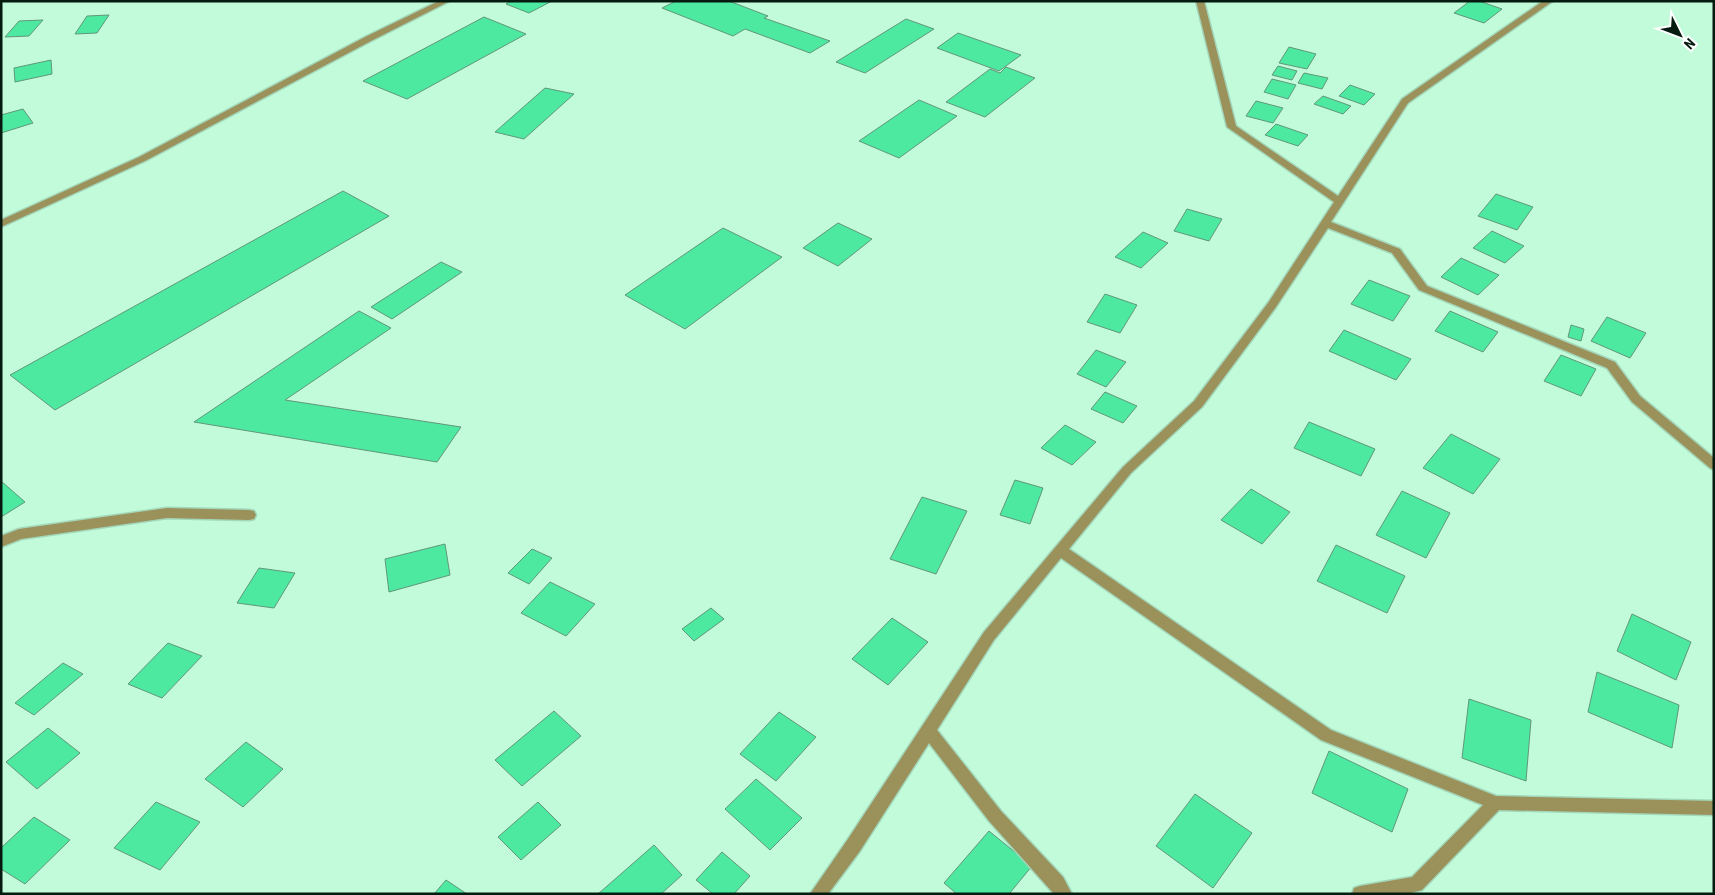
<svg xmlns="http://www.w3.org/2000/svg" width="1715" height="895" viewBox="0 0 1715 895" font-family="'Roboto Condensed',sans-serif">
<style>
.building{fill:#4de9a1;stroke:#619779}
.lines{fill:none;stroke-linecap:round;stroke-linejoin:round}
.minor-casing{stroke:#a3d7ba;stroke-width:3}
.minor{fill:#9b915b;fill-rule:evenodd}
</style>
<rect width="100%" height="100%" fill="#c1fbda"/>
<path class="building" d="M511,1H552L529,13L506,4Z
M676,1H729L768,16L764,18L830,41L810,53L745,29L733,36L662,8Z
M1470,1H1479L1502,9L1484,23L1454,13Z
M109,15L97,33L75,34L87,16Z
M484,17L526,34L407,99L363,81Z
M906,19L934,29L865,73L836,62Z
M43,20L29,36L5,37L19,21Z
M958,33L1021,55L999,71L937,48Z
M1289,47L1316,54L1307,69L1279,63Z
M51,60L52,74L15,82L14,68Z
M1278,66L1297,71L1292,80L1272,75Z
M1006,67L1035,78L985,117L946,102L990,69L1000,73Z
M1304,73L1328,78L1322,89L1298,83Z
M1272,79L1296,85L1288,99L1264,92Z
M1350,85L1375,94L1364,105L1339,96Z
M545,88L574,94L524,139L495,132Z
M1323,96L1351,106L1343,114L1314,104Z
M919,100L957,116L899,158L859,141Z
M1256,101L1283,108L1273,123L1246,116Z
M23,109L33,123L1,133V115Z
M1276,124L1308,135L1298,146L1265,135Z
M343,191L389,216L55,410L10,375Z
M1496,194L1533,207L1517,230L1478,216Z
M1187,209L1222,219L1209,241L1174,231Z
M838,223L872,239L838,266L803,248Z
M723,228L782,257L685,329L625,295Z
M1492,231L1524,246L1505,263L1473,248Z
M1143,232L1168,243L1141,268L1115,257Z
M1461,258L1499,275L1478,295L1441,277Z
M441,262L462,272L392,319L371,307Z
M1369,280L1410,296L1393,321L1351,304Z
M1105,294L1137,305L1120,333L1087,322Z
M359,311L391,328L285,400L461,427L437,462L194,422Z
M1450,311L1498,332L1483,352L1435,331Z
M1607,317L1646,333L1630,358L1591,341Z
M1571,325L1584,329L1581,341L1568,337Z
M1344,330L1411,359L1396,380L1329,351Z
M1096,350L1126,362L1106,387L1077,374Z
M1561,355L1596,369L1581,396L1544,381Z
M1105,392L1137,406L1123,423L1091,409Z
M1309,422L1375,449L1361,476L1294,448Z
M1065,425L1096,442L1072,465L1041,448Z
M1451,434L1500,459L1473,494L1423,468Z
M1015,480L1043,488L1030,524L1000,515Z
M1,481L25,502L1,517Z
M1251,489L1290,512L1262,544L1221,520Z
M1402,491L1450,513L1426,558L1376,535Z
M922,497L967,511L936,574L890,559Z
M445,544L450,575L389,592L385,559Z
M1336,545L1405,576L1387,613L1317,581Z
M532,549L552,558L529,584L508,573Z
M259,568L295,573L274,608L237,603Z
M550,582L595,604L566,636L521,613Z
M711,608L724,619L694,641L682,629Z
M1632,614L1691,642L1676,680L1617,651Z
M892,618L928,642L888,685L852,659Z
M168,643L202,656L162,698L128,684Z
M63,663L83,674L34,715L15,703Z
M1597,672L1679,705L1672,748L1588,712Z
M1469,699L1531,720L1526,781L1462,758Z
M554,711L581,736L522,786L495,760Z
M779,712L816,737L776,781L740,754Z
M48,728L80,753L37,789L6,762Z
M246,742L283,769L243,807L205,779Z
M1329,751L1408,789L1392,832L1312,793Z
M756,779L802,818L770,850L725,809Z
M1195,794L1252,833L1213,888L1156,846Z
M156,802L200,822L160,870L114,848Z
M538,802L561,825L521,860L498,837Z
M34,817L70,840L25,884L1,869V848Z
M989,831L1032,866L1009,894H957L944,883Z
M654,845L682,875L661,894H598Z
M722,852L750,876L734,894H713L696,880Z
M446,880L467,894H434Z"/>
<g class="lines">
<g class="minor-casing">
<path id="minor" d="M439,1H450L371,41L145,161L1,227V220L139,157L365,37Z
M1196,1H1204L1236,126L1338,196L1402,99L1543,1H1553L1408,103L1331,222L1400,249L1427,286L1615,362L1640,396L1714,458V470L1710,468L1632,402L1607,368L1419,290L1392,253L1328,228L1276,307L1202,407L1131,473L1069,549L1331,730L1496,796L1714,801V815L1499,810L1422,890L1407,894H1352L1354,888L1360,886L1412,877L1483,805L1321,740L1061,558L994,640L937,730L1001,811L1063,877L1072,894H1054L989,821L929,743L860,851L828,894H810L848,839L984,632L1123,467L1194,401L1268,303L1334,202L1227,127Z
M167,508L249,510L254,511L256,515L254,519L249,520L167,518L21,539L1,547V536L19,529Z"/>
</g>
<use href="#minor" class="minor"/>
</g>
<rect width="1715" height="895" fill="none" stroke="#051b10" stroke-width="5"/>
<g transform="translate(1680 35) rotate(132)" stroke="#ffffff" stroke-width="4" paint-order="stroke">
<path d="M0-4L9 19L0 12L-9 19Z" fill="#051b10"/>
<text y="-8" font-size="14" font-weight="bold" text-anchor="middle" fill="#051b10">N</text>
</g>
</svg>
